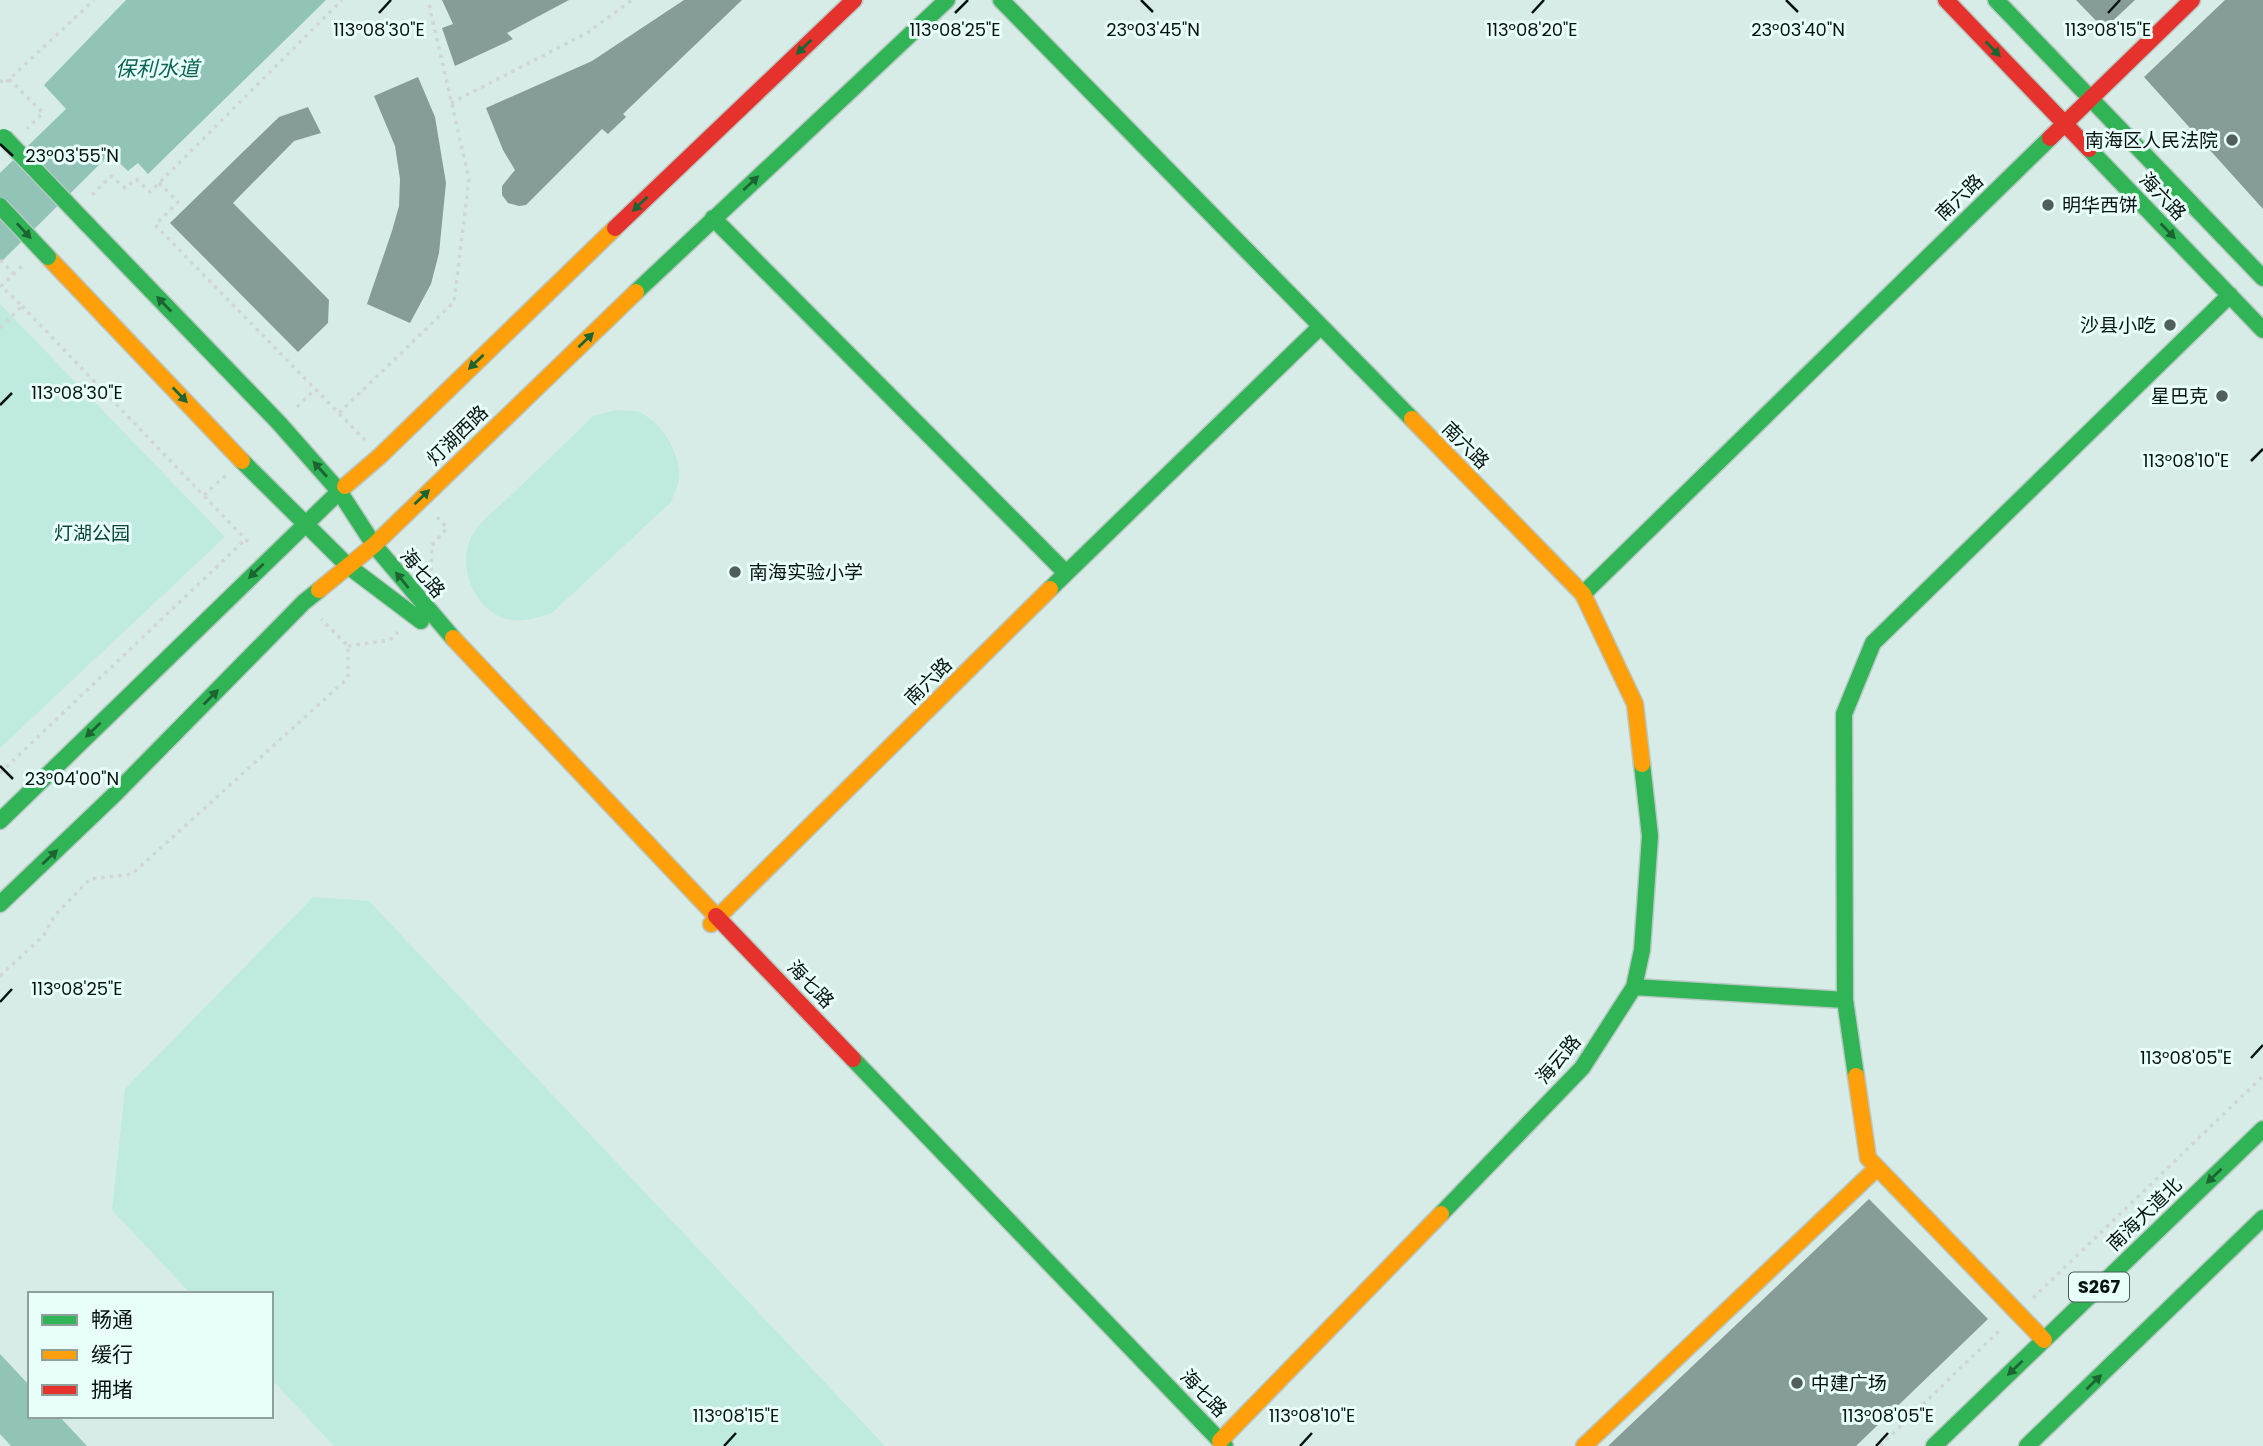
<svg xmlns="http://www.w3.org/2000/svg" width="2263" height="1446" viewBox="0 0 2263 1446" font-family="Poppins,'Noto Sans SC',sans-serif">
<style>
.green{fill:#bfeadf}
.water{fill:#91c3b7}
.building{fill:#869c97}
.lines{fill:none;stroke-linecap:round;stroke-linejoin:round}
.fast-casing{stroke:#b8c8c4;stroke-width:19}
.slow-casing{stroke:#b8c8c4;stroke-width:19}
.jam-casing{stroke:#b8c8c4;stroke-width:19}
.path{stroke:#d0d6d4;stroke-width:3.5;stroke-dasharray:3.5 5;stroke-linecap:butt}
.fast{stroke:#30b455;stroke-width:16}
.slow{stroke:#ff9f0a;stroke-width:16}
.jam{stroke:#e5322d;stroke-width:16}
.fast-bridge-casing{stroke:#b8c8c4;stroke-width:19;stroke-linecap:butt}
.fast-bridge{stroke:#30b455;stroke-width:16}
.oneway{fill:#1c6432}
.ticks{fill:none;stroke:#071310;stroke-width:2.5}
.poi-dot{fill:#505f5b;stroke:#e8fef8;stroke-width:2.5}
.labels{text-anchor:middle;stroke-width:6;stroke-linejoin:round;paint-order:stroke}
.shield{fill:#e8fef8;stroke:#4a5a56;stroke-width:2}
.shield-label{font-size:18px;font-weight:bold;fill:#071310}
.poi-label{font-size:19px;fill:#071310;stroke:#e8fef8;text-anchor:end}
.street-label{font-size:19px;fill:#071310;stroke:#e8fef8}
.park-label{font-size:19px;fill:#084338;stroke:#e8fef8}
.water-label{font-size:21px;font-style:italic;fill:#0c6254;stroke:#e8fef8}
.ticks-label{font-size:18px;text-anchor:middle;fill:#071310;stroke:#e8fef8;stroke-width:6;stroke-linejoin:round;paint-order:stroke}
</style>
<rect width="100%" height="100%" fill="#d8ece7"/>
<path class="green" d="M0,304L225,537L0,748Z
M616,410C623,411 633,410 639,412C662,422 682,455 679,481C677,488 673,495 671,502L552,613C525,622 504,627 483,604C465,584 459,553 476,529C485,517 500,506 511,495C538,469 566,443 593,416Z
M313,897L369,901L885,1446H334L271,1379V1294H191L112,1210L125,1089Z"/>
<path class="water" d="M126,0H326L148,174L138,163L128,171L110,154L0,263V173L66,109L44,85Z
M0,1354L30,1386V1416H59L87,1446H11L0,1434Z"/>
<path class="building" d="M442,0H569L507,33L513,39L455,66L442,28L453,24Z
M684,0H742L623,114L626,117L608,134L602,129L526,205L519,206L508,203L502,195V186L515,170L503,150L486,108L592,61Z
M2076,0H2135L2104,29Z
M2225,0H2263V209L2144,77Z
M418,77L435,117L446,183L439,253L431,284L410,323L367,304L392,231L399,206L400,179L395,146L374,96Z
M308,107L321,133L294,141L233,203L329,300L328,323L298,352L170,223L279,117Z
M1869,1199L1988,1319L1856,1446H1608Z"/>
<g class="lines">
<g class="fast-casing">
<path id="fast" d="M1001,0L1412,419
M1996,0L2263,278
M2089,149L2263,330
M713,218L1066,573
M86,223L279,423L339,491L374,545L453,638
M636,292L947,0
M242,461L348,566L421,621
M1050,589L1320,327
M1583,594L2050,138
M0,821L345,486
M0,904L114,795L304,602L319,590
M1634,987L1845,1000
M853,1059L1225,1446
M1856,1076L1845,1000L1844,714L1873,643L2230,295
M1441,1214L1582,1068L1634,987L1642,950L1650,836L1642,764
M1934,1446L2263,1129
M2027,1446L2263,1218"/>
</g>
<g class="slow-casing">
<path id="slow" d="M48,257L242,461
M1412,419L1583,594L1635,704L1642,764
M345,486L380,456L615,228
M319,590L374,545L636,292
M453,638L716,916
M711,924L1050,589
M1856,1076L1868,1158L2044,1340
M1220,1441L1441,1214
M1584,1446L1877,1168"/>
</g>
<g class="jam-casing">
<path id="jam" d="M1946,0L2089,149
M2050,138L2192,0
M615,228L854,0
M716,916L853,1059"/>
</g>
<path class="path" d="M9,79L43,113L27,129
M0,80L4,84L94,0
M451,103L587,33L632,0
M159,183L178,202L155,225L365,440
M92,195L111,176L125,188L136,179L150,192L342,0
M0,260L14,274
M22,306L251,545
M0,328L22,306L1,286L25,263
M297,407L315,389
M339,413L454,302L469,179L428,0
M204,495L226,475
M437,517L447,528L432,545L431,572L443,587L440,589
M348,646L390,640L398,632
M0,773L246,539
M0,976L43,936L55,915L90,879L132,874L348,678V646L321,619
M2033,1298L2263,1076
M1880,1446L2002,1328"/>
<use href="#fast" class="fast"/>
<use href="#slow" class="slow"/>
<use href="#jam" class="jam"/>
<g class="fast-bridge-casing">
<path id="fast-bridge" d="M4,137L86,223
M0,206L48,257"/>
</g>
<use href="#fast-bridge" class="fast-bridge"/>
</g>
<defs><path id="oneway-solid" d="M-6-.8H1V-3.2L6.5 0L1 3.2V.8H-6Z" transform="scale(1.75)"/></defs>
<g class="oneway">
<use href="#oneway-solid" transform="translate(804 47) rotate(136)"/>
<use href="#oneway-solid" transform="translate(1993 49) rotate(46)"/>
<use href="#oneway-solid" transform="translate(751 183) rotate(-43)"/>
<use href="#oneway-solid" transform="translate(640 204) rotate(136)"/>
<use href="#oneway-solid" transform="translate(24 231) rotate(47)"/>
<use href="#oneway-solid" transform="translate(2168 231) rotate(46)"/>
<use href="#oneway-solid" transform="translate(164 304) rotate(-134)"/>
<use href="#oneway-solid" transform="translate(586 340) rotate(-44)"/>
<use href="#oneway-solid" transform="translate(476 362) rotate(136)"/>
<use href="#oneway-solid" transform="translate(180 395) rotate(46)"/>
<use href="#oneway-solid" transform="translate(320 469) rotate(-132)"/>
<use href="#oneway-solid" transform="translate(422 497) rotate(-44)"/>
<use href="#oneway-solid" transform="translate(256 571) rotate(136)"/>
<use href="#oneway-solid" transform="translate(402 580) rotate(-129)"/>
<use href="#oneway-solid" transform="translate(211 697) rotate(-45)"/>
<use href="#oneway-solid" transform="translate(93 730) rotate(136)"/>
<use href="#oneway-solid" transform="translate(50 857) rotate(-43)"/>
<use href="#oneway-solid" transform="translate(2214 1176) rotate(136)"/>
<use href="#oneway-solid" transform="translate(2015 1368) rotate(136)"/>
<use href="#oneway-solid" transform="translate(2094 1382) rotate(-44)"/>
</g>
<path class="ticks" d="M1141,0L1153,12M1786,0L1798,12M379,13L391,0M955,13L968,0M1532,13L1544,0M2108,13L2120,0M0,144L13,156M0,405L12,393M2251,461L2263,449M0,766L13,779M0,1002L12,989M2251,1058L2263,1045M724,1446L736,1433M1300,1446L1312,1433M1876,1446L1888,1433"/>
<g class="poi-dot">
<circle cx="2232" cy="140" r="7"/>
<circle cx="2048" cy="205" r="7"/>
<circle cx="2170" cy="325" r="7"/>
<circle cx="2222" cy="396" r="7"/>
<circle cx="735" cy="572" r="7"/>
<circle cx="1797" cy="1383" r="7"/>
</g>
<g class="labels">
<rect class="shield" x="2069" y="1272.5" width="60" height="29" rx="5"/>
<g class="shield-label">
<text x="2099" y="1293">S267</text>
</g>
<g class="poi-label">
<text x="2218" y="147">南海区人民法院</text>
<text x="2062" y="212" text-anchor="start">明华西饼</text>
<text x="2156" y="332">沙县小吃</text>
<text x="2208" y="403">星巴克</text>
<text x="749" y="579" text-anchor="start">南海实验小学</text>
<text x="1811" y="1390" text-anchor="start">中建广场</text>
</g>
<g class="street-label">
<text transform="translate(2163 196) rotate(46)" y="7">海六路</text>
<text transform="translate(1959 197) rotate(-44)" y="7">南六路</text>
<text transform="translate(457 435) rotate(-44)" y="7">灯湖西路</text>
<text transform="translate(1466 445) rotate(45)" y="7">南六路</text>
<text transform="translate(423 573) rotate(50)" y="7">海七路</text>
<text transform="translate(928 681) rotate(-45)" y="7">南六路</text>
<text transform="translate(811 984) rotate(46)" y="7">海七路</text>
<text transform="translate(1558 1059) rotate(-50)" y="7">海云路</text>
<text transform="translate(2144 1214) rotate(-44)" y="7">南海大道北</text>
<text transform="translate(1204 1393) rotate(46)" y="7">海七路</text>
</g>
<g class="park-label">
<text x="92" y="540">灯湖公园</text>
</g>
<g class="water-label">
<text x="157" y="76">保利水道</text>
</g>
</g>
<g class="ticks-label">
<text x="1798" y="36">23°03'40"N</text>
<text x="1153" y="36">23°03'45"N</text>
<text x="2108" y="36">113°08'15"E</text>
<text x="379" y="36">113°08'30"E</text>
<text x="955" y="36">113°08'25"E</text>
<text x="1532" y="36">113°08'20"E</text>
<text x="72" y="162">23°03'55"N</text>
<text x="77" y="399">113°08'30"E</text>
<text x="2186" y="467">113°08'10"E</text>
<text x="72" y="785">23°04'00"N</text>
<text x="77" y="995">113°08'25"E</text>
<text x="2186" y="1064">113°08'05"E</text>
<text x="736" y="1422">113°08'15"E</text>
<text x="1312" y="1422">113°08'10"E</text>
<text x="1888" y="1422">113°08'05"E</text>
</g>
<rect x="28" y="1292" width="245" height="126" fill="#e8fef8" stroke="#8ea09b" stroke-width="2"/>
<rect x="42" y="1315" width="35" height="10" fill="#30b455" stroke="#8ea09b" stroke-width="2"/>
<text x="91" y="1327" font-size="21" fill="#071310">畅通</text>
<rect x="42" y="1350" width="35" height="10" fill="#ff9f0a" stroke="#8ea09b" stroke-width="2"/>
<text x="91" y="1362" font-size="21" fill="#071310">缓行</text>
<rect x="42" y="1385" width="35" height="10" fill="#e5322d" stroke="#8ea09b" stroke-width="2"/>
<text x="91" y="1397" font-size="21" fill="#071310">拥堵</text>
</svg>
